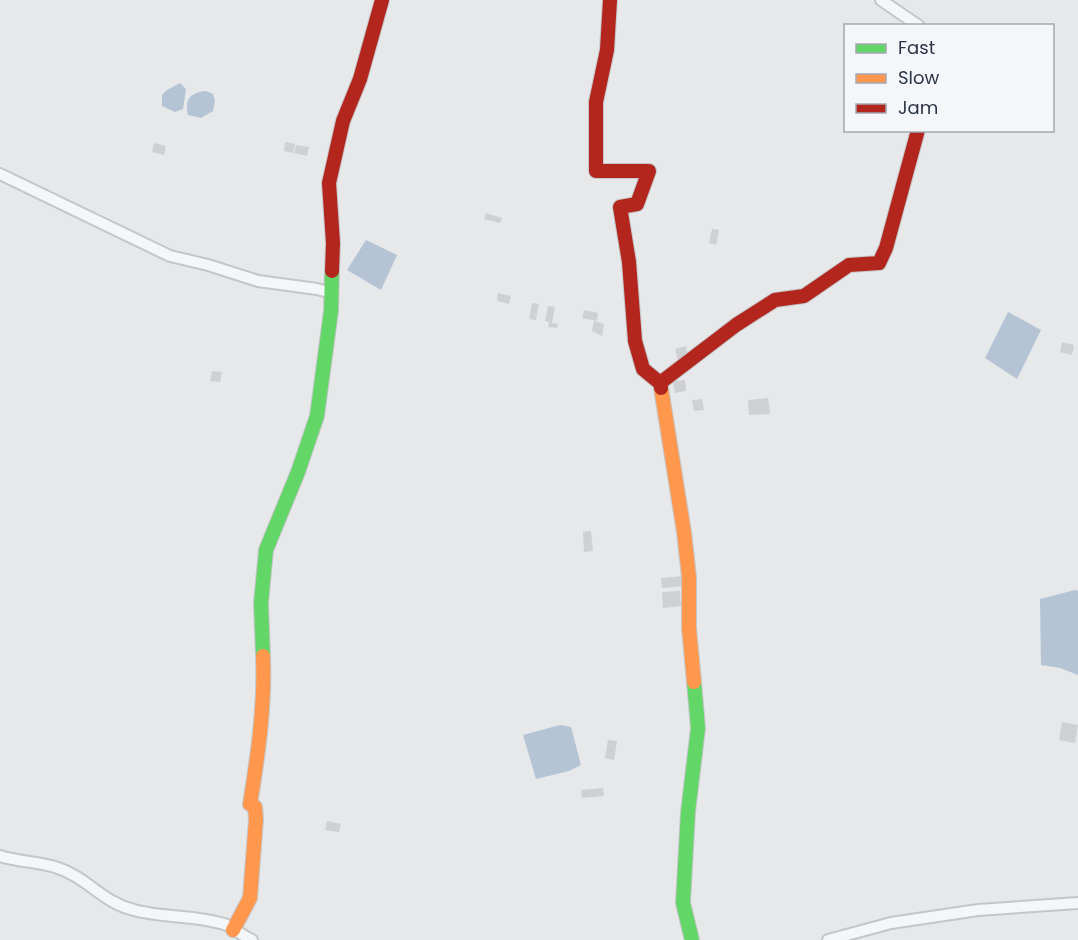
<svg xmlns="http://www.w3.org/2000/svg" width="1078" height="940" viewBox="0 0 1078 940" font-family="Poppins,sans-serif">
<style>
.water{fill:#b4c4d5}
.building{fill:#ced0d3}
.lines{fill:none;stroke-linecap:round;stroke-linejoin:round}
.street-casing{stroke:#c4c6c8;stroke-width:14}
.fast-casing{stroke:#c4c6c8;stroke-width:16}
.slow-casing{stroke:#c4c6c8;stroke-width:16}
.jam-casing{stroke:#c4c6c8;stroke-width:16}
.street{stroke:#f5f6f7;stroke-width:10}
.fast{stroke:#63d668;stroke-width:14}
.slow{stroke:#ff974d;stroke-width:14}
.jam{stroke:#b3261e;stroke-width:14}
</style>
<rect width="100%" height="100%" fill="#e6e8ea"/>
<path class="water" d="M180,83L186,89L183,109L175,112L162,106V95L167,90Z
M206,91L213,94L215,101L213,111L201,118L188,115C184,99 191,92 206,91Z
M366,240L397,255L381,290L347,270Z
M1008,312L1041,330L1017,379L985,358Z
M1075,590L1078,591V675L1060,668L1041,665L1040,599Z
M560,725L571,727L581,765L569,771L536,779L523,735Z"/>
<path class="building" d="M285,142L295,144L293,153L284,151Z
M154,143L166,146L164,155L152,152Z
M296,145L309,147L307,156L294,153Z
M486,213L502,218L500,223L484,219Z
M712,229L719,230L716,245L709,243Z
M498,293L511,296L509,304L497,301Z
M532,303L539,304L537,314H532L537,315L536,320L529,319Z
M548,306L555,307L552,323L558,324L557,328L548,327L549,322L545,321Z
M584,310L598,313L597,321L582,318Z
M594,321L604,324L602,336L592,331Z
M1062,342L1074,345L1072,355L1060,352Z
M686,346L688,359L678,361L675,349Z
M212,371L222,372L220,382L210,381Z
M685,380L686,391L675,393L673,381Z
M768,398L770,414L749,415L748,400Z
M702,399L704,410L694,411L692,400Z
M591,531L593,551L584,552L583,532Z
M683,576L684,586L662,588L661,578Z
M680,591L681,606L663,608L662,592Z
M1062,722L1078,725L1075,743L1059,740Z
M608,740L617,741L614,760L605,758Z
M603,788L604,796L582,798L581,790Z
M327,821L341,824L339,832L325,830Z"/>
<g class="lines">
<g class="street-casing">
<path id="street" d="M881,0L919,26
M0,174L170,256L208,265L258,281L317,289L332,293
M0,856C18,862 42,862 58,868C88,878 103,903 134,910C163,918 196,915 224,924C234,927 242,936 252,940
M828,940L891,923L978,910L1078,903"/>
</g>
<g class="fast-casing">
<path id="fast" d="M263,656L261,603L266,550L298,472L317,416L331,311L332,271
M692,940L683,903L688,812L698,728L694,682"/>
</g>
<g class="slow-casing">
<path id="slow" d="M661,388L684,532L689,577V628L694,682
M233,930L250,898L256,819L255,807L250,804C258,755 265,706 263,656"/>
</g>
<g class="jam-casing">
<path id="jam" d="M610,0L607,50L596,102V171H649L637,204L620,207L629,262L635,341L643,369L660,383
M332,271L333,243L329,183L343,121L360,79L382,0
M661,388L660,383L736,325L775,300L804,296L849,265L879,263L886,248L918,130"/>
</g>
<use href="#street" class="street"/>
<use href="#fast" class="fast"/>
<use href="#slow" class="slow"/>
<use href="#jam" class="jam"/>
</g>
<rect x="844" y="24" width="210" height="108" fill="#f4f6f9" stroke="#a4a8b1" stroke-width="1.5"/>
<rect x="856" y="44" width="30" height="9" fill="#63d668" stroke="#a4a8b1" stroke-width="1.5"/>
<text x="898" y="54" font-size="18" fill="#2b3445">Fast</text>
<rect x="856" y="74" width="30" height="9" fill="#ff974d" stroke="#a4a8b1" stroke-width="1.5"/>
<text x="898" y="84" font-size="18" fill="#2b3445">Slow</text>
<rect x="856" y="104" width="30" height="9" fill="#b3261e" stroke="#a4a8b1" stroke-width="1.5"/>
<text x="898" y="114" font-size="18" fill="#2b3445">Jam</text>
</svg>
